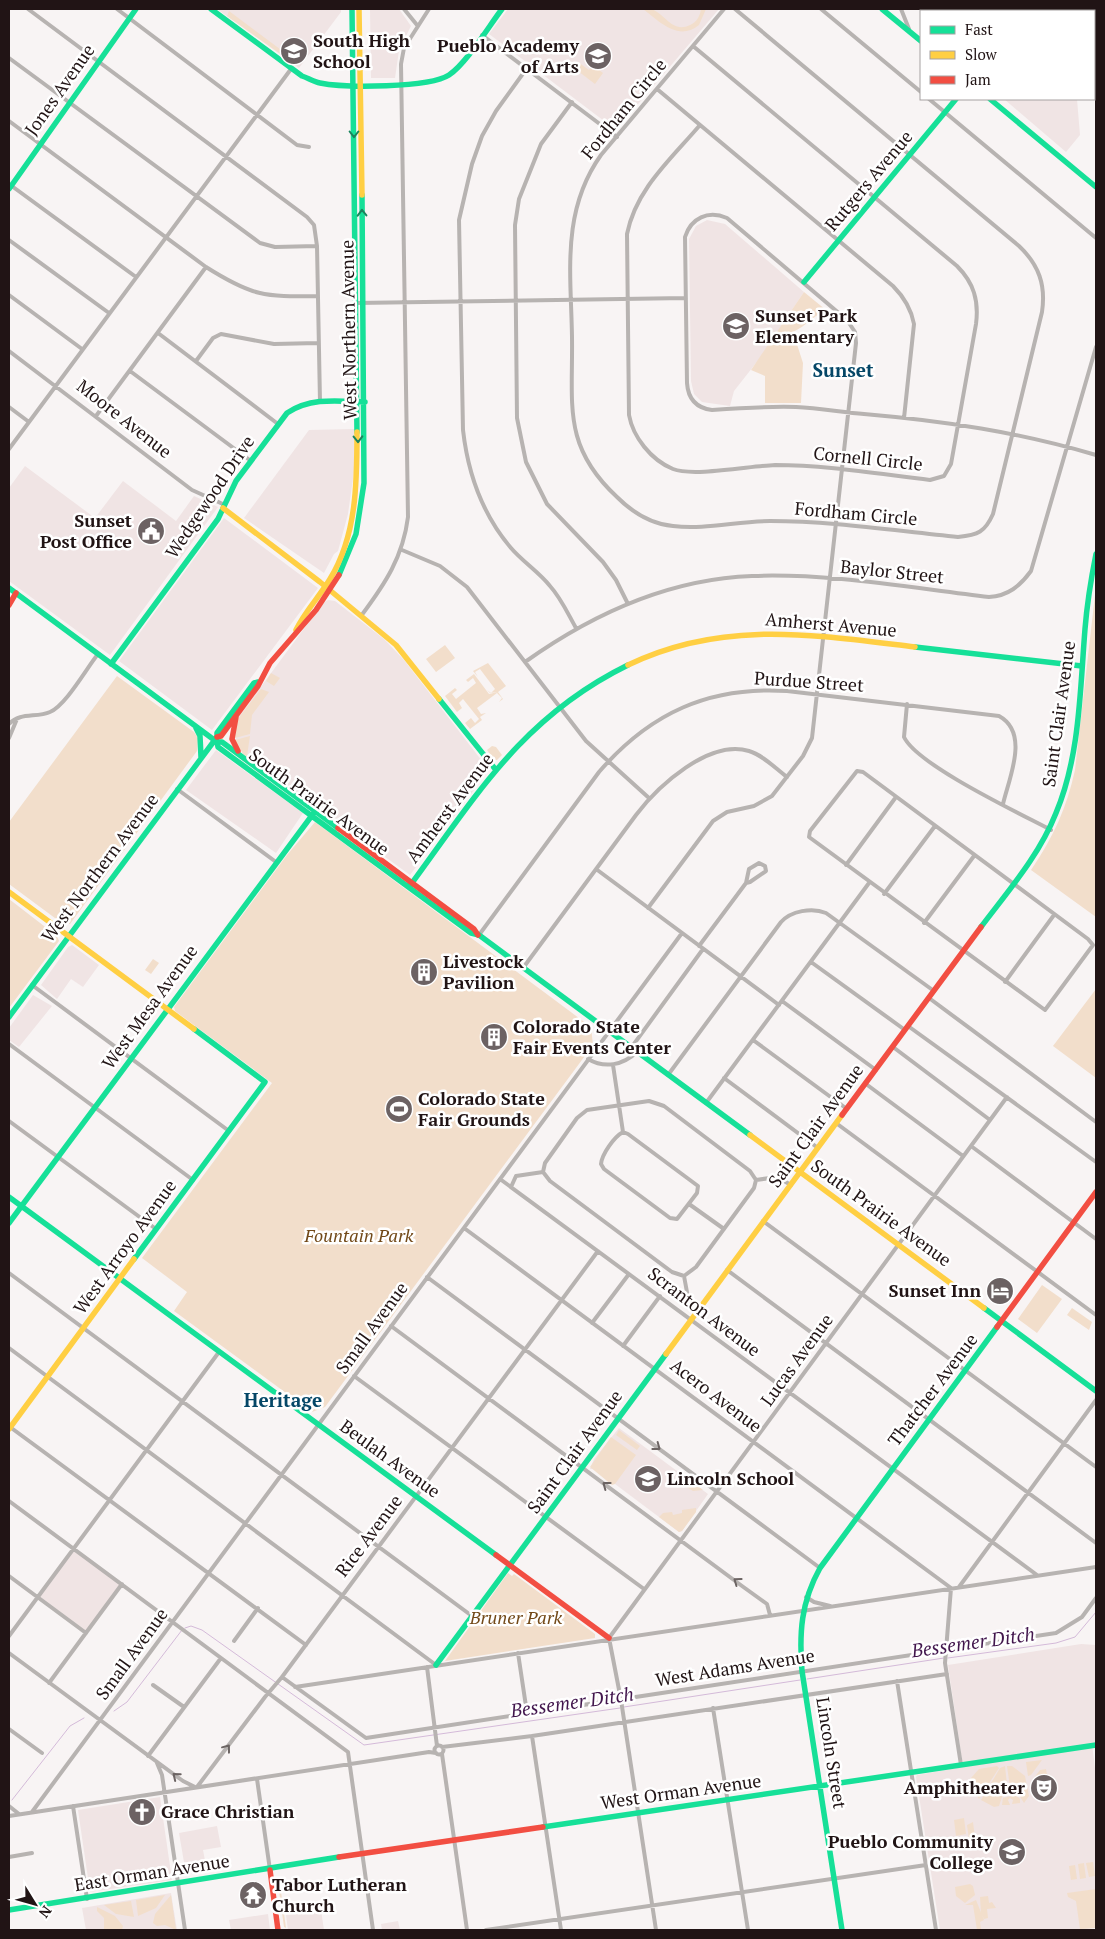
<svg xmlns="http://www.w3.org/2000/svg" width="1105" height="1939" viewBox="0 0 1105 1939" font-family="'PT Serif',serif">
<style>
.built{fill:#f0e4e4}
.green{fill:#f2decb}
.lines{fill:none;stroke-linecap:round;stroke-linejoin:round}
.stream{stroke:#d4bad9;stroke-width:1}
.street{stroke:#b7b3b1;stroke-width:4}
.fast{stroke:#16e098;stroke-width:5.5}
.slow{stroke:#ffcf43;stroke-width:5.5}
.jam{stroke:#f24e42;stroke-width:5.5}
.oneway{stroke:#1b845d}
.oneway2{stroke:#6c6463}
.labels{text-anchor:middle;stroke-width:5;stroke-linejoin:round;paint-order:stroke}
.poi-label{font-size:18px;font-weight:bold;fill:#211415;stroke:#fff;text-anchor:start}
.street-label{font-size:18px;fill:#211415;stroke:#fff}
.park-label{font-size:18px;font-style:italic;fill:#724918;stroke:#fff}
.neighbourhood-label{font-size:19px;font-weight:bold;fill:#054767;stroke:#fff}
.water-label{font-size:19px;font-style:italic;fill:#42164d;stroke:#fff}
</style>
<rect width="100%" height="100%" fill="#f8f4f4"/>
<path class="built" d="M217,9H341V12L299,68Z
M370,9H399L411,26L399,50L395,78H371Z
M508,9H719L616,130L489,34Z
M1004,99H1077L1080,135L1066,152Z
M707,220L725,224L804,292L760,358L734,391L730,406L702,402L694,394L691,381L689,239L696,226Z
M355,429L354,472L348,514L338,551L334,554L324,573L244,518L309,430Z
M25,466L95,518L123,481L176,521L194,496L218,507L110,655L9,581V488Z
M224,518L318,588L212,730L119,661Z
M328,600L335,601L384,639L404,660L489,770L410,875L247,756L238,746L235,736V728L240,715L323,603Z
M216,750L303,813L276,853L186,790Z
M72,945L99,965L83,987L71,979L57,999L41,985L68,947Z
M33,995L52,1006L19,1047L9,1040V1028Z
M619,1428L708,1494L682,1531L679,1532L615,1484L610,1483L594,1469H590L594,1459Z
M73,1549L122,1584L86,1633L37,1597Z
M1081,1644L1096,1645V1742L1092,1744L1096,1776V1928L1074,1930H940L916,1777L917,1775L963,1767L948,1665Z
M160,1797L172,1880L90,1892L78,1810Z
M217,1826L221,1847L203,1850L207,1871L186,1874L179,1833Z
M171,1893L177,1930H86L82,1908Z
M321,1910L324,1930H288L286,1915Z
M268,1914L270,1930H231L229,1920Z
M398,1921L400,1930H382L381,1924Z"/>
<path class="green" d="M643,9C645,9 648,8 651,9C665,13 672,34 690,25C697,22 700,16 701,9H706L699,25C678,42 659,21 643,9Z
M229,11L292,58L289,60L227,16Z
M578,62L589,70L593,65L603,73L595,84L574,68Z
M804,292L826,310C813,316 806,326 793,332L803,363L801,403H765V376L751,370Z
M1096,586V917L1031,870C1053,838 1067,807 1075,770Z
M445,645L455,658L436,672L426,659Z
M488,663L506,686L498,692L490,693L487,690L491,693L495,689L480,669L475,672L478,677L473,671Z
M271,673L280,678L274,686L266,681Z
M474,674L489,694L498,692L503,699L499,702L502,698L497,693L477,708L481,714L486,713L480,717L482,720L470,729L465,723L471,718L475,723L479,719L463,699L459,703L462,708L457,712L445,696L455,688L457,690L452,694L456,699L476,683L473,678L468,682L466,680Z
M117,676L194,732L198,738L197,751L70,924H63L9,884V822Z
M261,689L269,692L252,715L250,734L235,738L237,720Z
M250,736L247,756L279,781L243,754L235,740Z
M492,746L496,747L502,755L497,760H494L487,750Z
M315,822L591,1027L593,1045L325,1407L312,1412L174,1311L187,1292L142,1258L272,1083L175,1011L174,1007L287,855Z
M9,899L57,936L59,941L9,1008Z
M153,959L159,963L151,974L145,970Z
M1096,989V1078L1053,1046Z
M1042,1285L1062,1299L1037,1333L1018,1319Z
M1072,1308L1092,1322L1089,1330L1067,1315Z
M619,1430L640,1446L637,1450L616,1435Z
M611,1437L636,1455L615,1484L612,1485L590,1467Z
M686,1476L703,1490L693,1491L680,1483Z
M696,1508V1512L682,1531L679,1532L659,1517L663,1513L672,1512L673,1515L682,1513V1510Z
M508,1573L512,1576L514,1574L595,1634V1638L445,1661Z
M1042,1760L1031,1775L1028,1776L1026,1762Z
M997,1766L999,1768L979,1799L971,1787V1778L979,1769Z
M1005,1766L1008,1794L1002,1797L999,1806L994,1807L981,1800L1000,1768Z
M1007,1766H1012L1025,1776L1029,1796L1024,1803L1019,1795L1011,1794Z
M1046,1769L1047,1775L1043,1780L1044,1788L1049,1792L1050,1798L1044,1799L1036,1793L1034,1778L1040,1770Z
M1016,1795L1020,1799V1803L1012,1804L1013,1800L1010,1798L1008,1800L1010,1805H1002L1003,1798Z
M964,1818L966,1834L956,1836L954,1820Z
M973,1822L975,1838L969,1839L967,1825Z
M1093,1862L1095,1876L1089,1877L1086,1863Z
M1084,1863L1086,1878L1080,1879L1078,1864Z
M1075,1865L1077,1879L1071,1880L1069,1866Z
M278,1884H280L286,1928L284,1927Z
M970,1884L973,1886L975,1895L965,1903L956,1896L955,1887Z
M1096,1889V1928L1080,1929L1076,1901L1068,1897L1067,1893Z
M165,1895L156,1908L138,1916L136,1900Z
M171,1895L176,1930L165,1925L157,1926L153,1923L155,1914Z
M988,1896L989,1903L992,1902L996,1908L987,1909L988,1918L984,1919L981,1913L980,1897Z
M976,1900L984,1920L980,1922L981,1930H977L973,1905H965Z
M131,1901L134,1917L116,1914L104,1905Z
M97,1907L115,1916L123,1926L122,1930H104V1918L97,1911Z"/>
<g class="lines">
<path class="stream" d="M185,1628L191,1626L202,1630L364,1745L620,1708
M948,1658L1056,1643L1075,1637L1096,1612
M807,1679L944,1658
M624,1707L800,1680
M114,1711L127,1702L182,1630
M12,1800L70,1726L84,1718"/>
<path class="street" d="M28,9L307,217L314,225L317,246L320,402
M117,9L297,145L309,147
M404,9L417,25
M724,9L601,155C561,211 571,273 572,337C573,405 562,446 617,497C632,512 651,524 673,526C705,530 738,521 770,521C833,521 896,531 958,537C978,535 985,532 993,514L1042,312C1046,285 1039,265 1019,246L735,9
M821,9L921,92
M901,9L909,29
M946,9L949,11
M1096,20V55
M482,35L617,137
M693,46L957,266C974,283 979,301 976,324L951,464L944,476L930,480C879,474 827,465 775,465C750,466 693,477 673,469C651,460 633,437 629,415L627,234C636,189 671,159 700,125
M9,58L260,243L275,247L317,246
M527,68L496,111L482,136L472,164L459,220L463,430C468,474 482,514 511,548C523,562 539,572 550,586C561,598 568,614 576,628
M657,89L893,286C904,297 911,308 914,324L904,418
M929,99L1096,238
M572,102L541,144L519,199L515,225L517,418L526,462L547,504L603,562L616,580L628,604
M9,121L206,267C252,296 264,297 317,296
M9,184L136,277
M9,240L109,313
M9,295L82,349
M356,303L686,298
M158,333L278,424
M9,351L192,490L225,505
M196,361L213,338L221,334L274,344L318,343
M130,371L251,461
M9,407L29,422
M96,416L206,267
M9,449L291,69
M402,550L440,566L467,587L586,741L649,798
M361,616C385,584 403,557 408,517L401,64L404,48L429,9
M525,662C591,615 669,579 752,576C830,573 911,588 989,597C1008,596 1020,586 1031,571L1096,347
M907,704L904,737C917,765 1021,814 1051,830
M9,724C20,712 36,718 50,712C66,705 86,669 98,654
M9,738L17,719
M857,771L863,772L1088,939L1093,945L1045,1010L809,837L810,831Z
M177,789L276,862
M846,865L896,797
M596,869L779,1005
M884,894L935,826
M648,908L713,821L727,812L754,806L772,796L803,756L812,738L856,343L855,332L847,320L727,218C708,210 691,218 685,237L687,383C688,398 696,408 712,410C740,408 768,406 796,407C819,408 841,412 864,414C945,421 1018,432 1096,455
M924,923L974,856
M479,935L599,772C650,713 709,686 787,691L999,716C1030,733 1009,778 1003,804
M699,946L746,883L749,869L759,863L765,866L766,871L750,882L746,883
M811,962L905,1030
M523,968L636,815C658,786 709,739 749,751C763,755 776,769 787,777
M1005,982L1054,915
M32,985L229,1131
M929,998L1096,1122
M782,1001L876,1070
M908,1026L1096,1162
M753,1040L847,1109
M9,1044L193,1180
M893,1047L990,1120
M631,1048L703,949
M588,1059C605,1069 623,1065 637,1052
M613,1065L623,1132C614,1137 602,1154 601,1164L604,1169L670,1218L677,1219L697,1193L698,1186L628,1134L623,1132
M668,1075L781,922C791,911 812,907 826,913L934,991
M724,1078L818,1148
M866,1084L963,1156
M706,1103L869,883
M9,1121L156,1229
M836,1123L1096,1315
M971,1146L1096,1239
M543,1172L550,1181L672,1272L684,1276L689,1303L700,1308
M500,1179L1037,1575
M511,1187L516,1176L543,1172L545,1163L577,1118L587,1110L649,1101L664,1106L750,1171L756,1180L777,1177L791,1185
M689,1204L724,1229
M763,1221L1096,1467
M464,1228L951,1588L945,1663L961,1765
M727,1270L1096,1543
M9,1273L472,1616
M684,1276L696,1267L754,1188L756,1180
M427,1277L820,1568
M592,1323L629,1274
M391,1326L742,1586L767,1604L770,1615
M623,1346L660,1296
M9,1348L436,1665
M354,1376L644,1589
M10,1427L306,1645
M9,1501L348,1752L373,1930
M9,1576L86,1633
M959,1587L1096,1400
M806,1597L814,1602L830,1606
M9,1636L219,1352
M234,1641L258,1608
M9,1653L183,1781L195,1787
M518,1653L527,1713
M427,1667L437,1746
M282,1677L366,1738L1056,1633L1082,1617L1096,1598
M897,1681L936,1930
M49,1683L122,1584
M153,1685L184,1707
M295,1687L1096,1567
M713,1708L748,1930
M9,1729L42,1753
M532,1736L561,1930
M434.5 1750a4.5 4.5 0 1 1 9 0a4.5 4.5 0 1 1-9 0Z
M442,1747L532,1736L947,1674
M442,1754L467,1930
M148,1756L221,1658
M157,1763L162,1775L185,1930
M257,1779L270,1870
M197,1787L265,1697L282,1677L598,1251
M9,1806L19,1814
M73,1806L87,1899
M32,1812L682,933
M9,1816L429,1752L436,1753
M9,1857L32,1853
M486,1930L926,1865
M656,1930L621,1700L609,1638L1007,1097"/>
<path class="fast" d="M211,9L302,76C308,78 314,82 320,83C345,88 429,88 449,75C466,64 489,26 502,9
M352,9L357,432
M882,9L921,41
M990,99L1096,187
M9,189L136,9
M804,282L956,99
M339,575L356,534L364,483L362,195
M9,588L217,742H222L338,828
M915,647L1082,666
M111,664L218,519L236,481L287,413C311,397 338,401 365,402
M439,699L496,770
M196,728L200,736L201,757
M217,742L218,747L471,933L479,935L750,1135
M409,887C476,796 522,717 628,665
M981,927C1008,891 1039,856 1056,813C1080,756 1080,690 1085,629C1087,604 1091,579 1096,554
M9,1017L217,737V733L254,683L258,682
M9,1197L496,1555
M9,1223L313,814
M134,1259L265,1082L194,1029
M984,1308L1096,1391
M436,1665L666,1354
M543,1827L1096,1745
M9,1910L339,1857
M842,1930L802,1671C799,1633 801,1602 820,1568L997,1327"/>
<path class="slow" d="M359,9L362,195
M1029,11L1031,9
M223,508L320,582L396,645L439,699
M296,630C305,611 320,596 330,579C357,535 357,481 357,432
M628,665C723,619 815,635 915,647
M9,892L194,1029
M750,1135L984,1308
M666,1354L842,1115
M9,1429L134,1259"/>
<path class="jam" d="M9,605L16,593
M236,717L232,739L238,751
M217,737L221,736L258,686L270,663L316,610L339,575
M338,828L474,929L478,935
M842,1115L981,927
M997,1327L1096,1192
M496,1555L609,1638
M339,1857L543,1827
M270,1870L278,1930"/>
</g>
<defs><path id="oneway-chevron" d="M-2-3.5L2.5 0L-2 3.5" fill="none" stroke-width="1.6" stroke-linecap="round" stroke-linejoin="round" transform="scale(1.25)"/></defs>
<g class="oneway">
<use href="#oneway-chevron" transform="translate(354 134) rotate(90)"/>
<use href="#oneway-chevron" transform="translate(362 213) rotate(-91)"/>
<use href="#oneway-chevron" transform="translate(358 439) rotate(89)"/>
</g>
<g class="oneway2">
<use href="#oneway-chevron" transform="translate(657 1447) rotate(37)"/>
<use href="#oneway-chevron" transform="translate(606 1485) rotate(-143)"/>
<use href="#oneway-chevron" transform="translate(737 1581) rotate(-144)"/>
<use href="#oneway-chevron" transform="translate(227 1748) rotate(-53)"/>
<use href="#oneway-chevron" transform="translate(176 1776) rotate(-141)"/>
</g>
<defs>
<g id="school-disc" transform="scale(1.4375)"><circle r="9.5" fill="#6c6263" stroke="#fff"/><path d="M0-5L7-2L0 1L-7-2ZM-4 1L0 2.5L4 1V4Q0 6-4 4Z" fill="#fff"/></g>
<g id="civic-disc" transform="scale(1.4375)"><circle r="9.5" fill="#6c6263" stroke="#fff"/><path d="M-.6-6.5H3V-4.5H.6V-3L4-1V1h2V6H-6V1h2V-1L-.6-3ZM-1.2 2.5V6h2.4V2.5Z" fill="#fff"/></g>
<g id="building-disc" transform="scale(1.4375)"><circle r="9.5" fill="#6c6263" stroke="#fff"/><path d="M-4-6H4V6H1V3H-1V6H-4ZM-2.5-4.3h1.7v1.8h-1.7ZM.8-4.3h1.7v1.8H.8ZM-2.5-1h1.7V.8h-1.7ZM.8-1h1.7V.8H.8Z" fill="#fff"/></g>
<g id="stadium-disc" transform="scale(1.4375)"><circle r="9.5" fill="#6c6263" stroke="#fff"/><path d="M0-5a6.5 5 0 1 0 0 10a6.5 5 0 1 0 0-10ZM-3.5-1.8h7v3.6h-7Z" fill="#fff"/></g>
<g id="hotel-disc" transform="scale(1.4375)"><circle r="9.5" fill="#6c6263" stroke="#fff"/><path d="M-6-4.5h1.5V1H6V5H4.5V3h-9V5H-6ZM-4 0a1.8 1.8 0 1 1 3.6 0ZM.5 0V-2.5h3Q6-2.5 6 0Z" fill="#fff"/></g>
<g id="theatre-disc" transform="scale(1.4375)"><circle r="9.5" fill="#6c6263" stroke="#fff"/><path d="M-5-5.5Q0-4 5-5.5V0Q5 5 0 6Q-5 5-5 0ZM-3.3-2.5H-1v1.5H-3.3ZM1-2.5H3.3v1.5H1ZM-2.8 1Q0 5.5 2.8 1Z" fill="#fff"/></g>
<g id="church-disc" transform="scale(1.4375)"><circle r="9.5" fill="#6c6263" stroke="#fff"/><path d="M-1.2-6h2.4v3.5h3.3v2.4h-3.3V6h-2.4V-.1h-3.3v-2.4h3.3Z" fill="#fff"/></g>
<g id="university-disc" transform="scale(1.4375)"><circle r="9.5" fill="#6c6263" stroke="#fff"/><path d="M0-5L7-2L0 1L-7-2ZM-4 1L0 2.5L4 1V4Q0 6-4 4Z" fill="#fff"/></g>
<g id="temple-disc" transform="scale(1.4375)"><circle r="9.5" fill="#6c6263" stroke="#fff"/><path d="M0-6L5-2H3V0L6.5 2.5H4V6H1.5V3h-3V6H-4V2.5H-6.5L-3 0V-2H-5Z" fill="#fff"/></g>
</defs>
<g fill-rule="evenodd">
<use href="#school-disc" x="294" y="51"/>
<use href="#school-disc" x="598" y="56"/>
<use href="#school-disc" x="736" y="326"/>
<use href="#civic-disc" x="151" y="531"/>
<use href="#building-disc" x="424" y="972"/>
<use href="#building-disc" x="494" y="1037"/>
<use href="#stadium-disc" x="399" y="1109"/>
<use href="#hotel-disc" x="1000" y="1291"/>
<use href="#school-disc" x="648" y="1479"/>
<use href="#theatre-disc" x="1044" y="1788"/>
<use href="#church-disc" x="142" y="1812"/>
<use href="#university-disc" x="1012" y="1852"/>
<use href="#temple-disc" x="253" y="1895"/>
</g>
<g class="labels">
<g class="poi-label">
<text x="313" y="47">South High<tspan x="313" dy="21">School</tspan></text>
<text x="579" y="52" text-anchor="end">Pueblo Academy<tspan x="579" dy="21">of Arts</tspan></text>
<text x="755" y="322">Sunset Park<tspan x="755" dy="21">Elementary</tspan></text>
<text x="132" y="527" text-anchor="end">Sunset<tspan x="132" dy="21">Post Office</tspan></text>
<text x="443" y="968">Livestock<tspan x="443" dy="21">Pavilion</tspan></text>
<text x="513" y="1033">Colorado State<tspan x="513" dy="21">Fair Events Center</tspan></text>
<text x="418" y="1105">Colorado State<tspan x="418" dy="21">Fair Grounds</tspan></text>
<text x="981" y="1297" text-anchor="end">Sunset Inn</text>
<text x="667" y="1485">Lincoln School</text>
<text x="1025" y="1794" text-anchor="end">Amphitheater</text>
<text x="161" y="1818">Grace Christian</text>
<text x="993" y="1848" text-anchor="end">Pueblo Community<tspan x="993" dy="21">College</tspan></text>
<text x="272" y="1891">Tabor Lutheran<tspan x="272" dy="21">Church</tspan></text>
</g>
<g class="street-label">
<text transform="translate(60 90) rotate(-55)" y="6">Jones Avenue</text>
<text transform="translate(624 109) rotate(-51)" y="6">Fordham Circle</text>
<text transform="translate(869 181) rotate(-50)" y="6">Rutgers Avenue</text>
<text transform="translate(349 330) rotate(-91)" y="6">West Northern Avenue</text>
<text transform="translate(124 419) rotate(38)" y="6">Moore Avenue</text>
<text transform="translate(868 459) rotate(6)" y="6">Cornell Circle</text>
<text transform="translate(210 497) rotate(-56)" y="6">Wedgewood Drive</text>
<text transform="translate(856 514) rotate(5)" y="6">Fordham Circle</text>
<text transform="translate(892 572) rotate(6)" y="6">Baylor Street</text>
<text transform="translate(831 625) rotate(5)" y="6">Amherst Avenue</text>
<text transform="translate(809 682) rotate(4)" y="6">Purdue Street</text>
<text transform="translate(1059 714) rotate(-82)" y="6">Saint Clair Avenue</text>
<text transform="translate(319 802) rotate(36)" y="6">South Prairie Avenue</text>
<text transform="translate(450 808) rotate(-53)" y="6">Amherst Avenue</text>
<text transform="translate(100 868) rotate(-53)" y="6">West Northern Avenue</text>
<text transform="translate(150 1007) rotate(-54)" y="6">West Mesa Avenue</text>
<text transform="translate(816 1126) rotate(-54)" y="6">Saint Clair Avenue</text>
<text transform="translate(881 1213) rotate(36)" y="6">South Prairie Avenue</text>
<text transform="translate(125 1247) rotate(-54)" y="6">West Arroyo Avenue</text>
<text transform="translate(704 1312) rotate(37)" y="6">Scranton Avenue</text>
<text transform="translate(372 1328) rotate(-54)" y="6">Small Avenue</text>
<text transform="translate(797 1360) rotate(-54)" y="6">Lucas Avenue</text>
<text transform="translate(933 1390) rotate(-53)" y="6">Thatcher Avenue</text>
<text transform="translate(716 1396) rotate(37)" y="6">Acero Avenue</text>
<text transform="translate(575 1452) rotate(-54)" y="6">Saint Clair Avenue</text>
<text transform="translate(390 1459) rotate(36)" y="6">Beulah Avenue</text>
<text transform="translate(369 1536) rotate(-53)" y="6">Rice Avenue</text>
<text transform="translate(132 1654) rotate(-54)" y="6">Small Avenue</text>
<text transform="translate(735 1668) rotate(-9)" y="6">West Adams Avenue</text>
<text transform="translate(831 1753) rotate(81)" y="6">Lincoln Street</text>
<text transform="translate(681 1792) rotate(-8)" y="6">West Orman Avenue</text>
<text transform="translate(152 1873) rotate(-9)" y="6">East Orman Avenue</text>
</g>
<g class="park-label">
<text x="359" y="1242">Fountain Park</text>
<text x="516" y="1624">Bruner Park</text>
</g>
<g class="neighbourhood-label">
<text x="843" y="377">Sunset</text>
<text x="283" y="1407">Heritage</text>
</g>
<g class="water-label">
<text transform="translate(973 1642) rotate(-8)" y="7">Bessemer Ditch</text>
<text transform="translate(572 1702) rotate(-8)" y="7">Bessemer Ditch</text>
</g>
</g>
<rect width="1105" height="1939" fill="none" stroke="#211415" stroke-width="20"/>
<rect x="920" y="10" width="175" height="90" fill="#ffffff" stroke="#a6a1a1"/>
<rect x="930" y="26" width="25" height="8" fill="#16e098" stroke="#a6a1a1"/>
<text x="965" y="35" font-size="15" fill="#211415">Fast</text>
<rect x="930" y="51" width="25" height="8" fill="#ffcf43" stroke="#a6a1a1"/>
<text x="965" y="60" font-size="15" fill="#211415">Slow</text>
<rect x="930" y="76" width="25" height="8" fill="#f24e42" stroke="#a6a1a1"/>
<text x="965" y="85" font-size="15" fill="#211415">Jam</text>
<g transform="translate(35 1904) rotate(127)" stroke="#ffffff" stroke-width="4" paint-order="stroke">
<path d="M0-4L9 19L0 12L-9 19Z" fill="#211415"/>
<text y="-8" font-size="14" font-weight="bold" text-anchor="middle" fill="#211415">N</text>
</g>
</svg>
